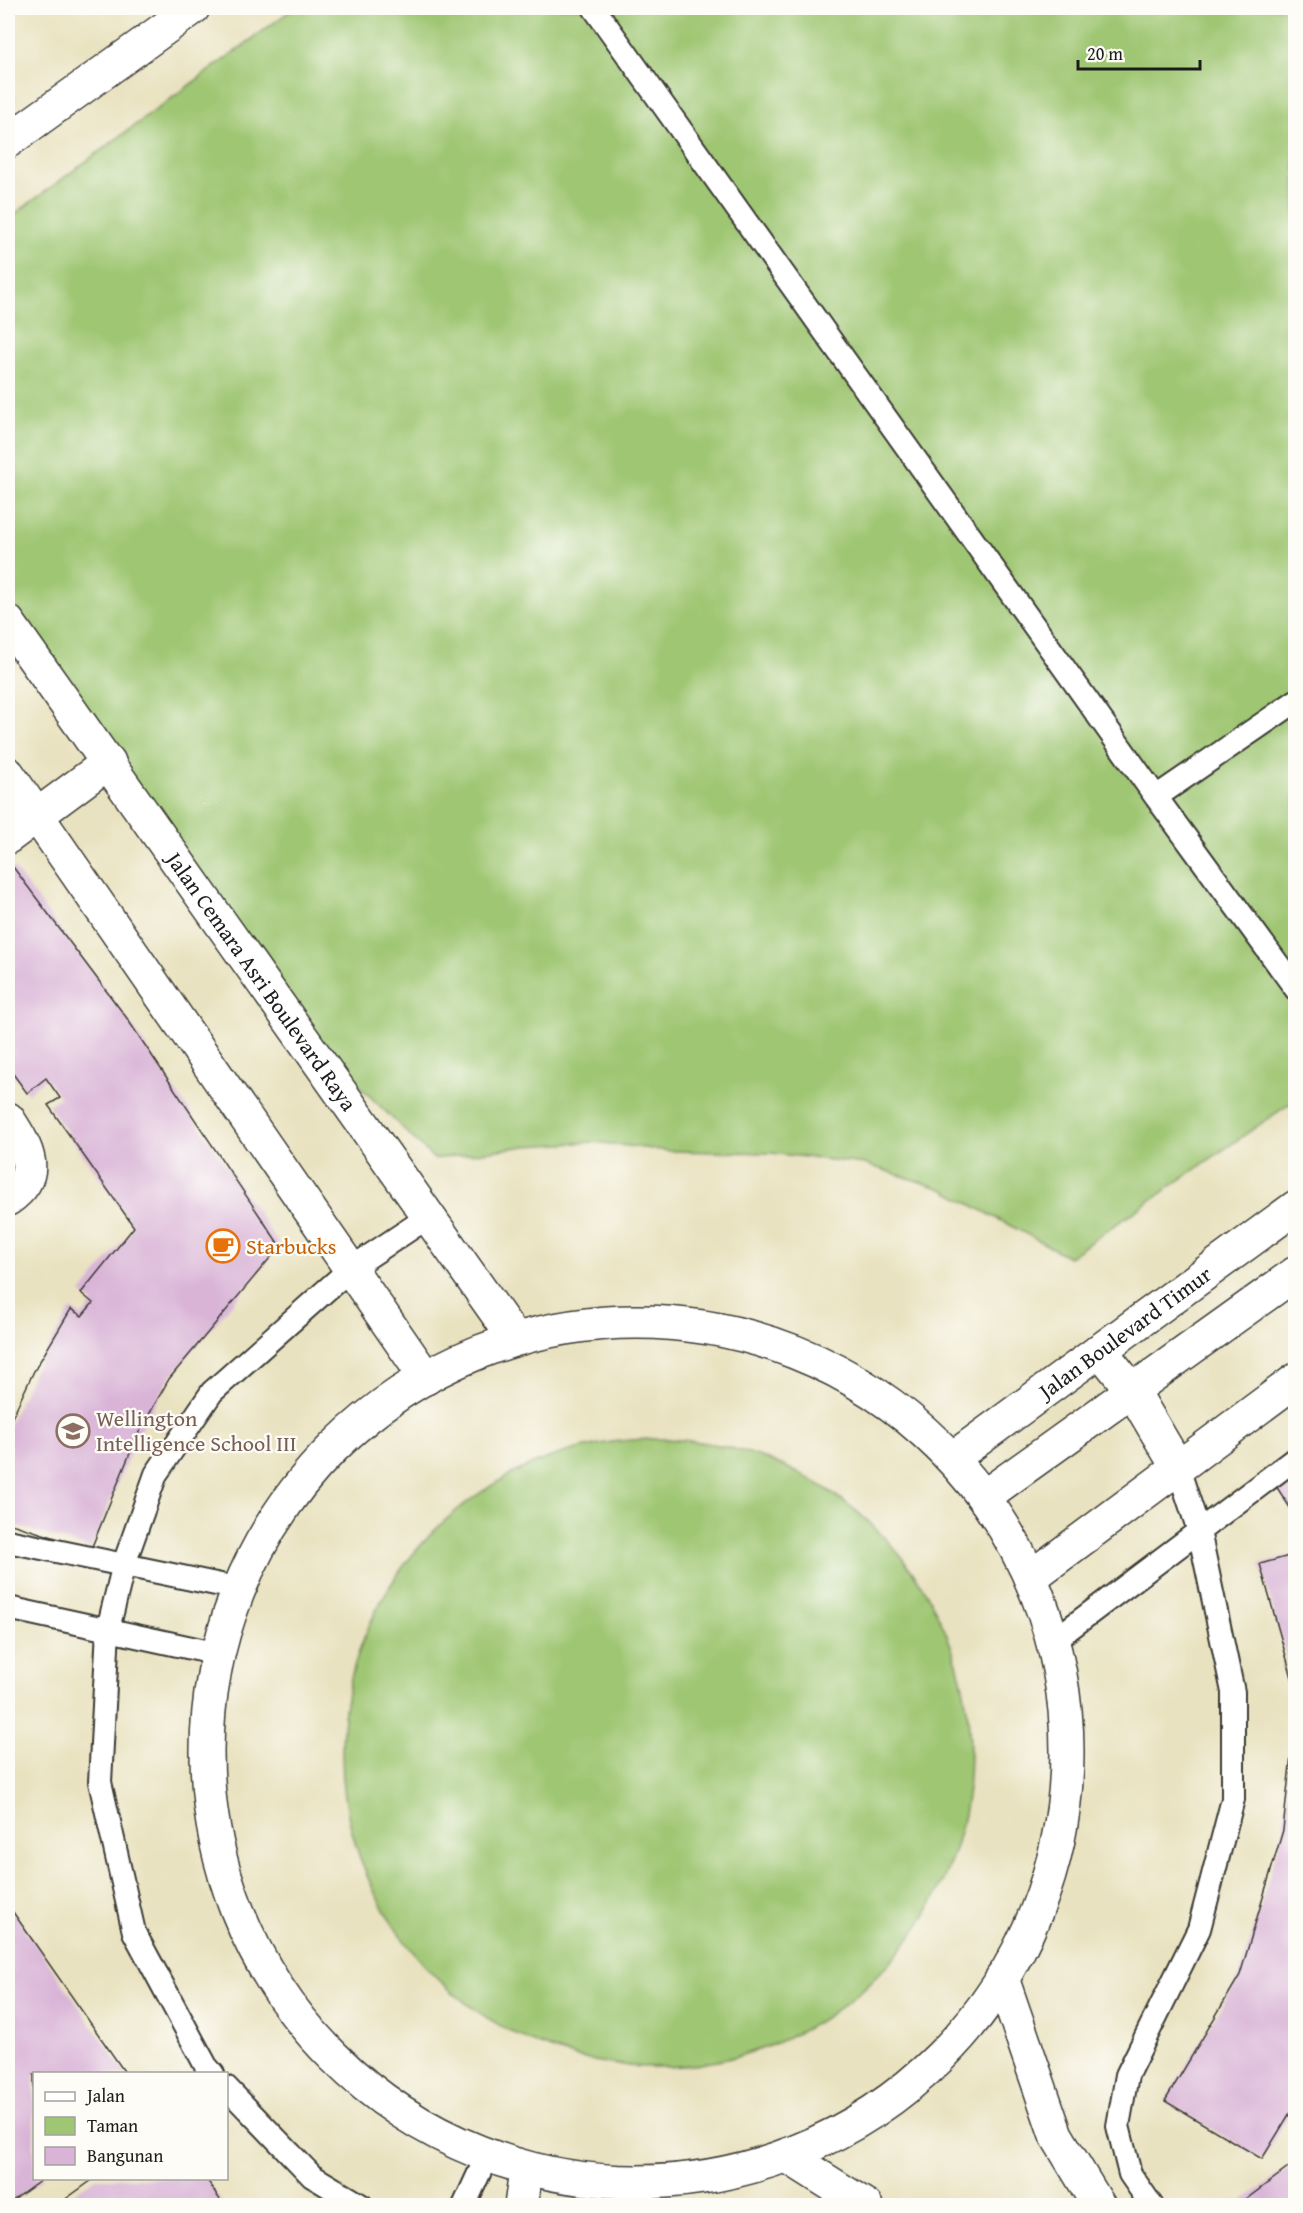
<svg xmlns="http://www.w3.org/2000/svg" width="1303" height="2213" viewBox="0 0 1303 2213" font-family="'Gentium Book Plus',serif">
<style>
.green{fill:#9fc672;stroke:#5e7147;stroke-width:1.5}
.building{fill:#d9b4d7}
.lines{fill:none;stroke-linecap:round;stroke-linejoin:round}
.lane-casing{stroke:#3b3a35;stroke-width:26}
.street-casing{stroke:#3b3a35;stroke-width:36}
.lane{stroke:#fff;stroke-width:22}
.street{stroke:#fff;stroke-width:33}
.labels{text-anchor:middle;stroke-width:4.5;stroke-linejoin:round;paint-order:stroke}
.street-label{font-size:22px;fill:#1c1c1c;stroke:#fdfcf7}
.food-label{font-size:22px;fill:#c56008;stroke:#fdfcf7;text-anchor:start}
.education-label{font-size:22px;fill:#785e54;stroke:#fdfcf7;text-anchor:start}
</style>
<rect width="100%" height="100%" fill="#fdfcf7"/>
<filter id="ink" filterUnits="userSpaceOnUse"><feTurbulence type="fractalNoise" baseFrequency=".0167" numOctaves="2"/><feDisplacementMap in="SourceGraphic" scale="12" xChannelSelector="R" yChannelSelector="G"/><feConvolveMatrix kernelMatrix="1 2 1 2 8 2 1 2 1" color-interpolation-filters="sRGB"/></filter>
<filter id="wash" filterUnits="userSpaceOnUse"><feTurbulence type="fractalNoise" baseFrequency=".008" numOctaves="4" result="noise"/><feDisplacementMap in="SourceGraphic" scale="24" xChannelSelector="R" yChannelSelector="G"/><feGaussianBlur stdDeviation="1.35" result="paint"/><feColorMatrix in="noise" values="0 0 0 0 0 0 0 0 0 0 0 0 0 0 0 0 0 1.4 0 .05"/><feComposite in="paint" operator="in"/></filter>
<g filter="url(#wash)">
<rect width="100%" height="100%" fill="#e9e2c0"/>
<path class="green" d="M294,8H1295V1100L1069,1257L942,1189L865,1164L771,1153L669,1151L594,1142L526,1146L434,1159L337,1064L8,606V219Z
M342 1753a314 314 0 1 1 628 0a314 314 0 1 1-628 0Z"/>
<g id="blocks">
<path class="building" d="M13,867L126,1017L280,1246L169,1379L137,1436L91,1549L8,1523V1426L34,1371L71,1309L82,1316L93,1303L81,1293L134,1227L48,1105L60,1098L46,1078L27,1093L8,1067V871Z
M1296,1473V1517L1276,1486Z
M1296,1554V1688H1295L1260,1564Z
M1294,1727L1296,2103L1262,2159L1165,2101L1240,1975L1283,1830Z
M8,1905L126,2074H34V2178H44L8,2204Z
M1296,2162V2206H1237Z
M95,2178H206L224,2206H56Z"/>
</g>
</g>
<g filter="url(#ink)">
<use href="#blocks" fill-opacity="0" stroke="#3b3a35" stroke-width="1.5"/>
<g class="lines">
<g class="lane-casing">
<path id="lane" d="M594,8L1156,797
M1296,701L1156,797L1296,989
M8,1541L240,1589
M8,1608L219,1654
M1053,1641L1296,1458
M213,2074L206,2066L134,1932L100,1782L108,1629L124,1564L156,1474L212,1392L350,1269L428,1217
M226,2087L312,2176L362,2206
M464,2206L486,2158
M1152,2206L1130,2174L1118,2126L1127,2075L1199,1929L1233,1799V1692L1199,1531L1178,1468"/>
</g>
<g class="street-casing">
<g id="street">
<path d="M8,141L193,8"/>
<path id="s1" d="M8,622L515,1339"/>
<path d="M8,774L426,1378"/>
<path d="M8,837L109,762"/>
<path d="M8,1119C26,1147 44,1174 8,1199"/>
<circle cx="637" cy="1752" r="430"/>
<path d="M1100,1350L1132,1390L1178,1468"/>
<path id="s2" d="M953,1458L1296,1207"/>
<path d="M985,1496L1296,1273"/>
<path d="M1031,1577L1296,1380"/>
<path d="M1002,1978L1056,2135L1099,2206"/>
<path d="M787,2156L866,2206"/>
<path d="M521,2206L526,2170"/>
</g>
</g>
<use href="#lane" class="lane"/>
<use href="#street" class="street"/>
</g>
</g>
<defs>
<g id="cafe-ring" transform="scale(1.725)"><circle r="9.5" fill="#fdfcf7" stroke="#e8710a" stroke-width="1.5"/><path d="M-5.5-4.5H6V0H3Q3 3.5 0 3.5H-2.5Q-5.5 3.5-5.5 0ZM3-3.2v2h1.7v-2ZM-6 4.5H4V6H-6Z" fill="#e8710a"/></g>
<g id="school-ring" transform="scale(1.725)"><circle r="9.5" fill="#fdfcf7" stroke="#8d6e63" stroke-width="1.5"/><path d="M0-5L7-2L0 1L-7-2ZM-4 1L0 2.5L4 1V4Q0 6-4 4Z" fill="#8d6e63"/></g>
</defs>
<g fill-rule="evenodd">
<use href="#cafe-ring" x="223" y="1246"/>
<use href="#school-ring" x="73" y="1431"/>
</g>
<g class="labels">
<g class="street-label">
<text dy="8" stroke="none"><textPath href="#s1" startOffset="440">Jalan Cemara Asri Boulevard Raya</textPath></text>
<text dy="8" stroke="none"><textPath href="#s2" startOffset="213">Jalan Boulevard Timur</textPath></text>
</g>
<g class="food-label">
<text x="246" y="1254">Starbucks</text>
</g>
<g class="education-label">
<text x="96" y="1426">Wellington<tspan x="96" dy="25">Intelligence School III</tspan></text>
</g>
</g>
<rect width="1303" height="2213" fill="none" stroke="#fdfcf7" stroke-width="30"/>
<rect x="33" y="2072" width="195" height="108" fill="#fdfcf7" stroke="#a3a29f" stroke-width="1.5"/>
<rect x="45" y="2092" width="30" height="9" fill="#ffffff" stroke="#a3a29f" stroke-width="1.5"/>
<text x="87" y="2102" font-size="18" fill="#1c1c1c">Jalan</text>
<rect x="45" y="2117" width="30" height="18" fill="#9fc672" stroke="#a3a29f" stroke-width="1.5"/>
<text x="87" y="2132" font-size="18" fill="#1c1c1c">Taman</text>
<rect x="45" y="2147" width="30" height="18" fill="#d9b4d7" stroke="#a3a29f" stroke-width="1.5"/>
<text x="87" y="2162" font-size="18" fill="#1c1c1c">Bangunan</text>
<path d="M1078 60v9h122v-9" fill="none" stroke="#1c1c1c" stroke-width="3"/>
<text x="1087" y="60" font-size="18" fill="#1c1c1c" stroke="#fdfcf7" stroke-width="4.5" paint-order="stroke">20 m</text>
</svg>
